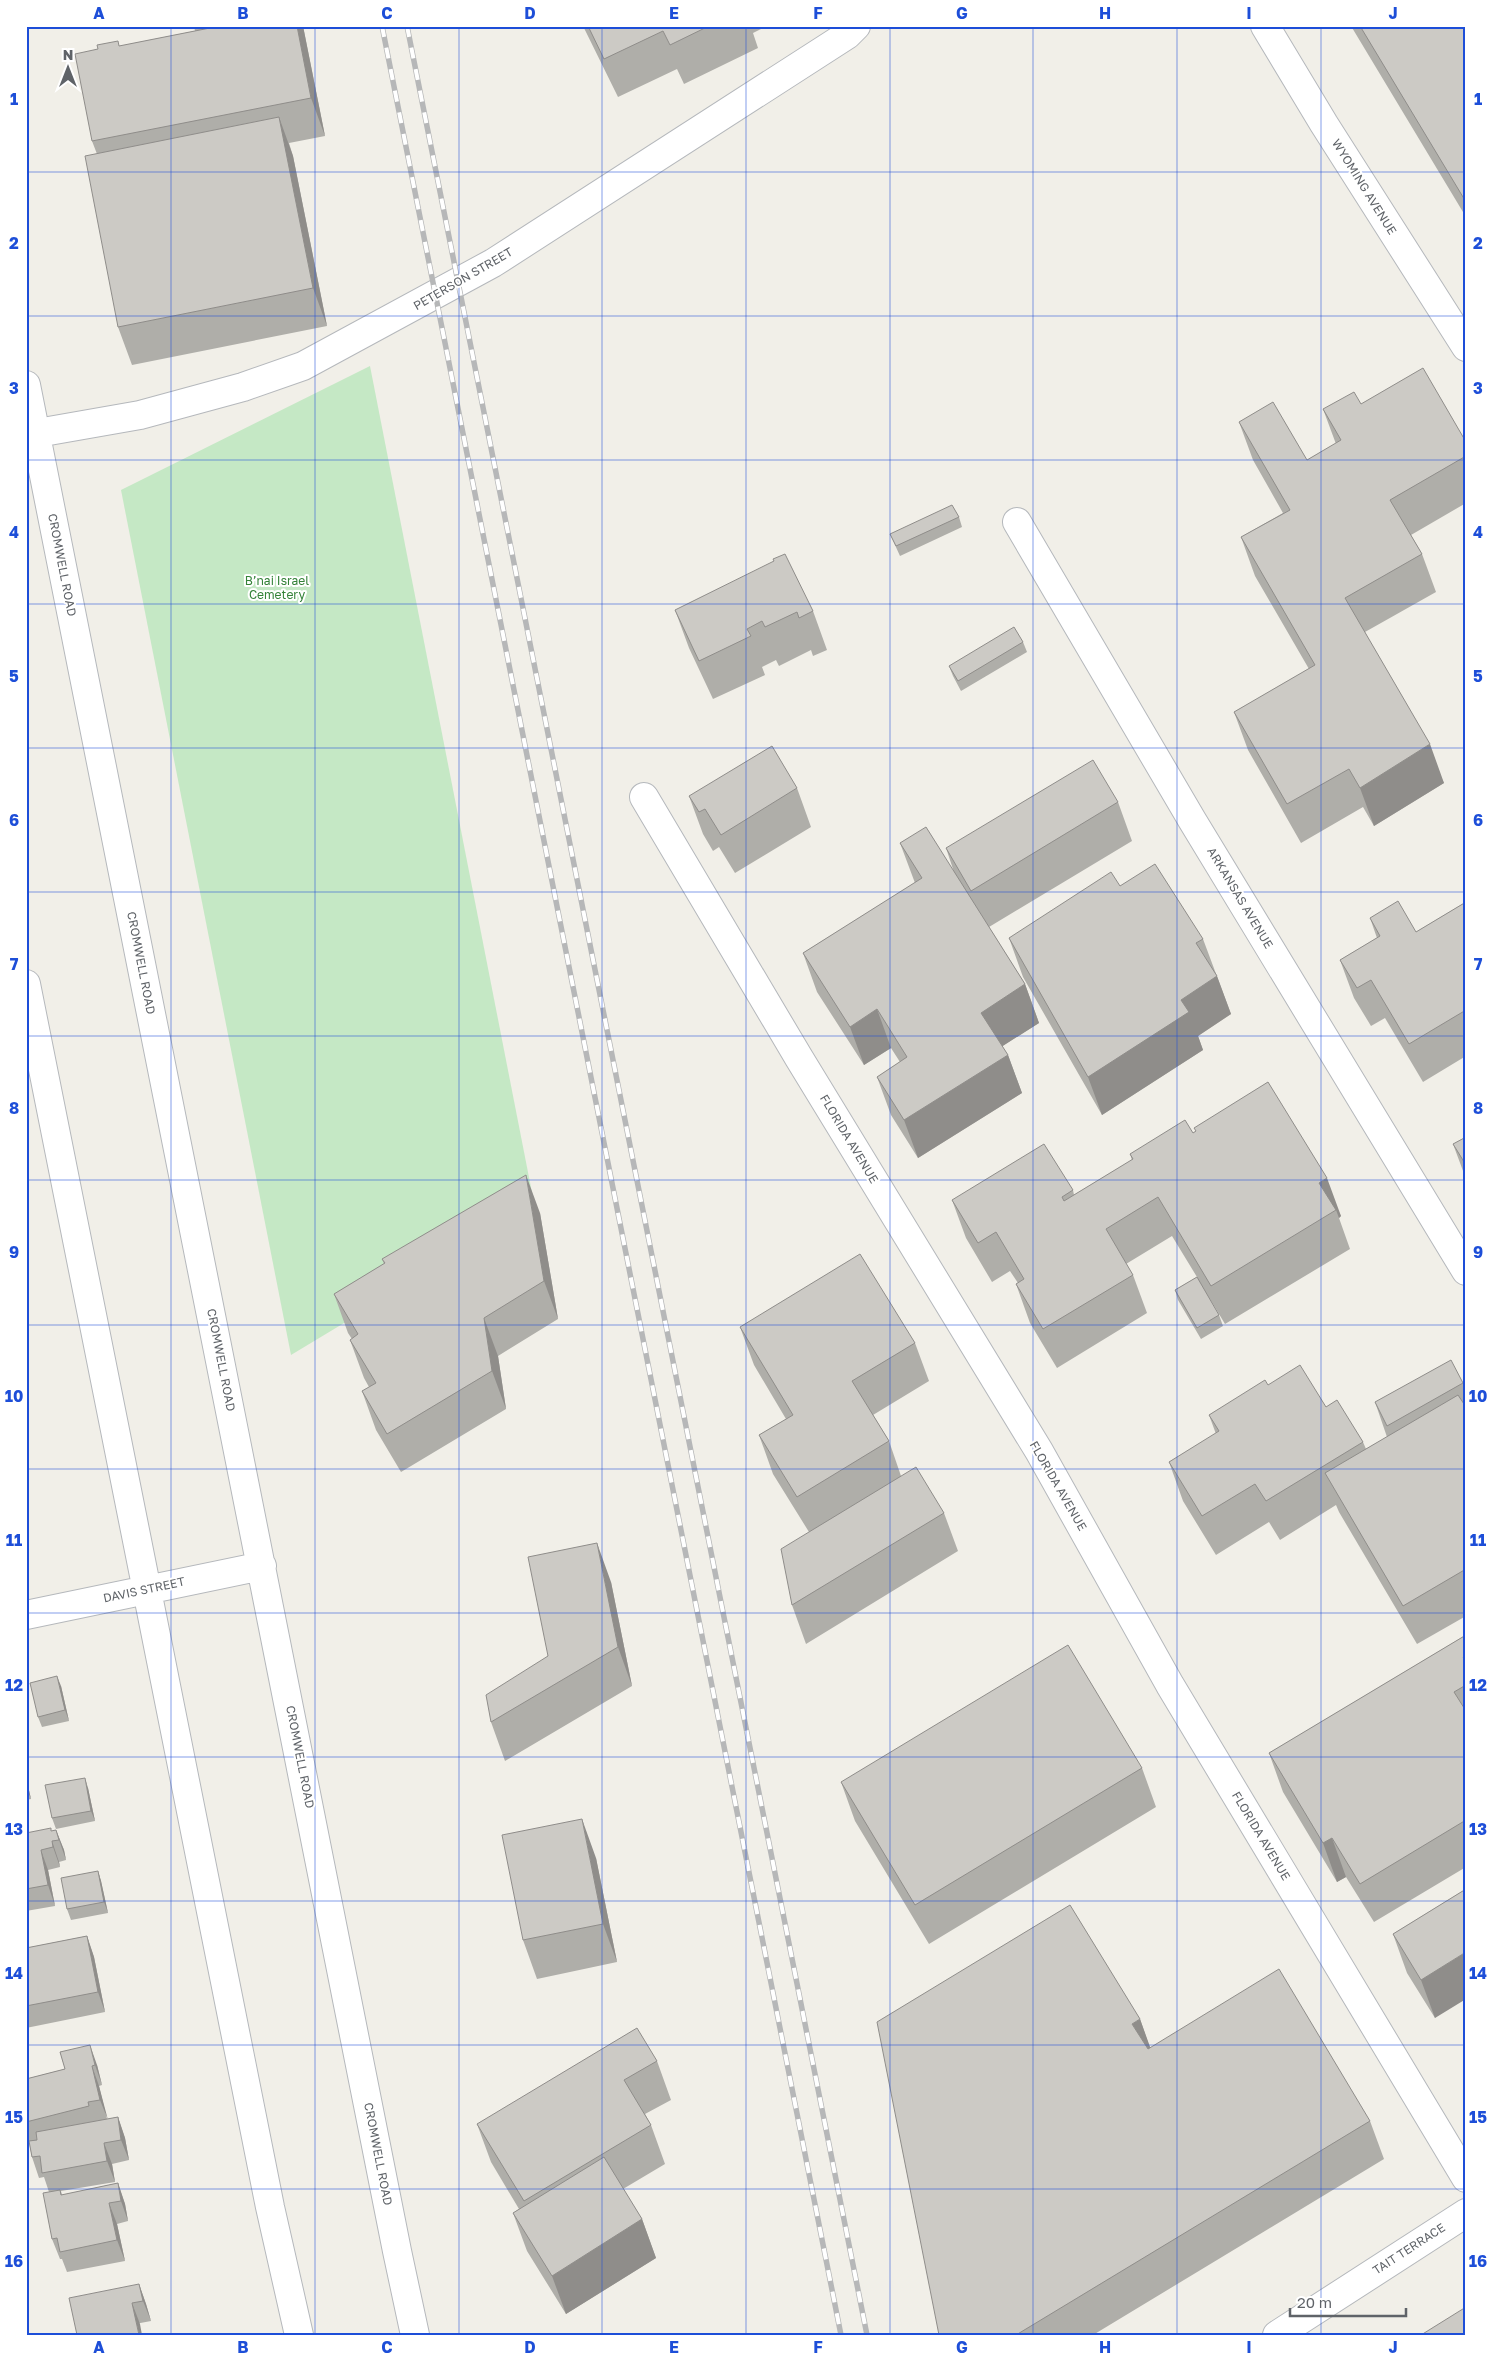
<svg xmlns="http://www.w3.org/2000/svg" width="1492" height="2361" viewBox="0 0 1492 2361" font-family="'Golos Text',sans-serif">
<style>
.green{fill:#c5e8c5}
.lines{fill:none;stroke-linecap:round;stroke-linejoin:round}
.minor-casing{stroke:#b5b8bc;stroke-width:30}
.minor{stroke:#fff;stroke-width:28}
.rail-casing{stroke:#b6b7b8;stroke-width:5.5}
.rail{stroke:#fff;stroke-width:4;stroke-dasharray:11;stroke-linecap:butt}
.wall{fill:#afaea9}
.shaded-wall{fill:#8f8d8a}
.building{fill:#cccac5;stroke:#8f8d8a}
.grid{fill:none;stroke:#1d4ed8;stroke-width:1;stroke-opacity:0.55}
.labels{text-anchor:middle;stroke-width:4;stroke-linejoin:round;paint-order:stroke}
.street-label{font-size:12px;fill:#5f6368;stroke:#fff}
.park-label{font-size:12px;fill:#348238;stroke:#fff}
.neatline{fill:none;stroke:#1d4ed8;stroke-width:2}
.grid-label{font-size:16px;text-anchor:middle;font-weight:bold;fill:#1d4ed8}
</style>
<rect width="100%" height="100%" fill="#f1efe8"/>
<path class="green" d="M370,366L535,1208L291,1355L121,490Z"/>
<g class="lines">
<g class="minor-casing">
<path id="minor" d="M1265,26L1324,124L1466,347
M26,385L397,2251L415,2335
M26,435L140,415L243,387L303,366L493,263L847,35L856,26
M1017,522L1192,820L1466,1271
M644,797L799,1058L1039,1451L1170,1685L1466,2178
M26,984L270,2207L299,2335
M26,1615L262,1566
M1277,2335L1466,2213"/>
</g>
<use href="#minor" class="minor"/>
<g class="rail-casing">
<path id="rail" d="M382,26L841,2335
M407,26L867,2335"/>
</g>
<use href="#rail" class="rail"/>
</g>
<path class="wall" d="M194,26H303L325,136L289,143L293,156L327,326L132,365L118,327L97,154L92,141L120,46L195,31Z
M583,26H767L753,33L758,48L684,84L677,69L618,97Z
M1351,26H1466V217Z
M1361,404L1466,442V503L1411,535L1422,554L1436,592L1365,632L1444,783L1374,826L1363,807L1301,843L1248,750L1234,712L1309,669L1255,576L1241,537L1283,513L1253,460L1239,422L1307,460L1336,444L1323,409Z
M959,517L962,527L900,556L890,534Z
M675,610L813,611L827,650L813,656L811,650L779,666L776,660L762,667L765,675L713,699L689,648Z
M1023,642L1027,652L961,691L953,676L949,666Z
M797,788L811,827L735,873L719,847L713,851L703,834L689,796Z
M1118,802L1132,841L989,927L1025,984L1039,1023L1002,1046L1008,1055L1022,1093L918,1158L891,1115L877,1077L900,1062L891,1048L864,1065L817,992L803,953L915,883L900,843L954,872L946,848Z
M1120,886L1203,939L1231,1014L1198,1036L1203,1050L1102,1115L1023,977L1009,938Z
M1466,902V1056L1423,1082L1385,1018L1371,1026L1354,998L1340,960L1377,938L1370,918L1416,932Z
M1268,1082L1341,1216L1339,1218L1350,1249L1225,1324L1207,1294L1219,1315L1223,1326L1201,1339L1178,1300L1175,1290L1197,1277L1172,1236L1126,1264L1133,1275L1147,1313L1057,1368L1030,1323L1016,1284L1018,1283L1010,1271L992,1282L966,1238L952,1200L1073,1190L1074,1195L1132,1160L1130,1154L1193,1133Z
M1466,1137V1179L1453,1144Z
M540,1213L558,1319L498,1356L506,1409L401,1472L376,1430L362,1391L369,1387L364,1378L350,1340L352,1339L348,1333L334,1294L384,1264L382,1259Z
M740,1327L915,1343L929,1381L873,1415L889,1441L901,1476L944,1513L958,1551L806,1644L792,1605L809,1532L773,1474L759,1435L786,1419L754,1365Z
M1463,1383L1466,1390V1616L1417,1644L1339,1512L1336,1505L1280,1540L1269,1522L1216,1555L1183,1501L1169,1462L1216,1434L1209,1415L1268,1385L1326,1407L1363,1442L1366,1449L1387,1437L1375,1402Z
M611,1582L632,1686L505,1761L491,1722Z
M1466,1635V1867L1374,1922L1346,1877L1337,1882L1283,1792L1269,1753Z
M61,1686L69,1721L42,1727L38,1717Z
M1142,1768L1156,1807L929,1944L855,1821L841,1782Z
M26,1777L31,1799L26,1800Z
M88,1788L95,1821L56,1829L52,1818Z
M56,1830L64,1850L66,1860L59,1862L60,1867L48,1870L55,1906L26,1911V1833L52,1831Z
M596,1858L617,1962L537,1979L523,1940Z
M98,1871L101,1881L108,1913L71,1920L67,1909Z
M1466,1889L1435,2018L1407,1973L1393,1934Z
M87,1936L94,1957L105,2012L26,2028V1948Z
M1140,2019L1150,2048L1370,2121L1384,2159L1093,2335H939Z
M60,2052L97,2065L102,2085L99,2086L107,2119L118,2117L125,2138L129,2160L112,2164L115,2182L61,2191L62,2195L118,2183L125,2204L128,2221L117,2224L125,2261L67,2272L62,2259H60L52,2239L49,2192L44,2177L39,2178L32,2157L29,2143L26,2144V2079L65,2069Z
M657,2061L671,2100L645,2114L651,2125L665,2164L623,2189L642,2219L656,2258L566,2314L527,2251L513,2213L519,2209L491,2162L477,2124Z
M139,2284L146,2304L151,2321L77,2335Z"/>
<path class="shaded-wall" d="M297,26H303L325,136L311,98Z
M279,117L293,156L327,326L313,288Z
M1430,744L1444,783L1374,826L1360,788Z
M1217,976L1231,1014L1198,1036L1203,1050L1102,1115L1088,1077L1181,1000Z
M1025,984L1039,1023L995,1051L981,1013Z
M877,1009L891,1048L864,1065L850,1027Z
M1008,1055L1022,1093L918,1158L904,1120Z
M526,1175L540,1213L558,1319L544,1281Z
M1327,1178L1341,1216L1339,1218L1336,1210L1319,1183Z
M484,1318L498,1356L506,1409L492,1371Z
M597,1543L611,1582L632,1686L618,1647Z
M57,1676L61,1686L69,1721L65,1710Z
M26,1777L31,1799L26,1787Z
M85,1778L88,1788L95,1821L91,1811Z
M582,1819L596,1858L617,1962L603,1924Z
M56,1830L64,1850L66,1860L59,1840Z
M1332,1838L1346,1877L1337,1882L1323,1843Z
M52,1841L59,1862L60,1867L53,1847Z
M41,1850L48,1870L55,1906L48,1885Z
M98,1871L101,1881L108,1913L104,1902Z
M87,1936L94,1957L105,2012L98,1992Z
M1466,1952V1999L1435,2018L1421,1980Z
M1140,2019L1154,2058L1132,2024Z
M90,2045L97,2065L102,2085L95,2065Z
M92,2066L99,2086L108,2120L100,2100Z
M118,2117L125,2138L129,2160L121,2140Z
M104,2143L112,2164L115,2182L107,2161Z
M118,2183L125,2204L128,2221L121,2201Z
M109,2203L117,2224L125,2261L117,2240Z
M642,2219L656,2258L566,2314L552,2276Z
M139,2284L146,2304L151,2321L143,2301Z
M132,2303L140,2324L142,2335H139Z"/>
<path class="building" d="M220,26H297L311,98L92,141L75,54L98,49L97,45L118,41L119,46Z
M588,26H709L670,45L663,31L604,59Z
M1360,26H1466V202Z
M279,117L313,288L118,327L85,156Z
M1423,368L1466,442V456L1390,500L1422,554L1345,598L1430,744L1360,788L1349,769L1287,804L1234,712L1315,665L1241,537L1290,510L1239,422L1273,402L1307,460L1341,440L1323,409L1354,392L1361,404Z
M952,505L959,517L896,546L890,534Z
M785,554L813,611L799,618L797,612L765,627L762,621L747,629L751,636L699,661L675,610L774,561L773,559Z
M1014,627L1023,642L958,681L949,666Z
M772,746L797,788L721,835L705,809L699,812L689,796Z
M1093,760L1118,802L971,891L946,848Z
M926,827L1025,984L981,1013L1008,1055L904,1120L877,1077L907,1057L877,1009L850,1027L803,953L922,878L900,843Z
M1155,864L1203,939L1196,943L1217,976L1181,1000L1189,1012L1088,1077L1009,938L1111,872L1120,886Z
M1398,901L1416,932L1466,902V1010L1409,1044L1371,980L1357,988L1340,960L1380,936L1370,918Z
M1268,1082L1327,1178L1319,1183L1336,1210L1211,1286L1158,1197L1106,1229L1133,1275L1043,1329L1016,1284L1024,1279L996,1232L978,1243L952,1200L1044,1144L1073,1190L1062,1197L1064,1201L1133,1159L1130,1154L1185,1120L1193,1133L1196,1131L1194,1128Z
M1466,1137V1165L1453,1144Z
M526,1175L544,1281L484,1318L492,1371L387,1434L362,1391L376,1383L350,1340L358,1334L334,1294L385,1263L382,1259Z
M860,1254L915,1343L852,1381L889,1441L797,1497L759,1435L793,1415L740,1327Z
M1197,1277L1219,1315L1197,1328L1175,1290Z
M1451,1360L1463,1383L1387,1426L1375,1402Z
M1300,1365L1326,1407L1337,1400L1363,1442L1266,1501L1255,1484L1202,1516L1169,1462L1219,1431L1209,1415L1265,1380L1268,1385Z
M1458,1395L1466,1407V1569L1403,1606L1325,1473Z
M916,1467L944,1513L792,1605L781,1549Z
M597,1543L618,1647L491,1722L486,1695L548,1656L528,1557Z
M1466,1635V1655L1463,1657L1466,1661V1685L1454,1692L1466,1711V1820L1360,1884L1332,1838L1323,1843L1269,1753Z
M1068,1645L1142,1768L915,1905L841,1782Z
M57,1676L65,1710L38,1717L30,1683Z
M85,1778L91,1811L52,1818L45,1785Z
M582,1819L603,1924L523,1940L502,1835Z
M51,1828V1831L56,1830L59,1840L52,1841L53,1847L41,1850L48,1885L26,1889V1833Z
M98,1871L104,1902L67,1909L61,1878Z
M1466,1889V1952L1421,1980L1393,1934Z
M1070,1905L1140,2019L1132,2024L1148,2049L1279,1969L1370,2121L1016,2335H939L877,2022Z
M87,1936L98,1992L26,2006V1948Z
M637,2028L657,2061L624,2080L651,2125L524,2201L477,2124Z
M90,2045L95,2065L92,2066L100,2100L88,2102L89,2106L26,2122V2079L65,2069L60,2052Z
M118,2117L121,2140L104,2143L107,2161L42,2173L40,2156L32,2157L29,2141L37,2140L36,2132Z
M604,2157L642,2219L552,2276L513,2213Z
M118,2183L121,2201L109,2203L117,2240L60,2252L57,2238L52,2239L43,2193L60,2190L61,2195Z
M139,2284L143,2301L132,2303L139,2335H77L69,2298Z
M1466,2307V2335H1421Z"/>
<path class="grid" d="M171,26V2335M315,26V2335M459,26V2335M602,26V2335M746,26V2335M890,26V2335M1033,26V2335M1177,26V2335M1321,26V2335M26,172H1466M26,316H1466M26,460H1466M26,604H1466M26,748H1466M26,892H1466M26,1036H1466M26,1180H1466M26,1325H1466M26,1469H1466M26,1613H1466M26,1757H1466M26,1901H1466M26,2045H1466M26,2189H1466"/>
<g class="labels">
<g class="street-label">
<text transform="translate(1364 187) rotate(58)" y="4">WYOMING AVENUE</text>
<text transform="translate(463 279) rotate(-30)" y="4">PETERSON STREET</text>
<text transform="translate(62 565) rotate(79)" y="4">CROMWELL ROAD</text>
<text transform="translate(1240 898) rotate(59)" y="4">ARKANSAS AVENUE</text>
<text transform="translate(141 963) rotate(79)" y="4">CROMWELL ROAD</text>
<text transform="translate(849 1139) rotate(59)" y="4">FLORIDA AVENUE</text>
<text transform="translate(221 1360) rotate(79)" y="4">CROMWELL ROAD</text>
<text transform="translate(1058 1486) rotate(60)" y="4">FLORIDA AVENUE</text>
<text transform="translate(144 1590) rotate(-12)" y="4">DAVIS STREET</text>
<text transform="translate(300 1757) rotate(79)" y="4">CROMWELL ROAD</text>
<text transform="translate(1261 1836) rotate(59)" y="4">FLORIDA AVENUE</text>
<text transform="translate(378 2154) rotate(79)" y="4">CROMWELL ROAD</text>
<text transform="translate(1409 2249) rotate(-33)" y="4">TAIT TERRACE</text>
</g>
<g class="park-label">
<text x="277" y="585">B’nai Israel<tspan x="277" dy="14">Cemetery</tspan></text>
</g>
</g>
<rect width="1492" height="2361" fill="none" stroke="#ffffff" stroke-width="55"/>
<g transform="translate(68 68)" stroke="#ffffff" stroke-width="4" paint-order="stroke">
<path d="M0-4L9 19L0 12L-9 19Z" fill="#5f6368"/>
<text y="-8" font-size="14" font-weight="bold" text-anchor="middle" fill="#5f6368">N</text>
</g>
<path d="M1290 2308v8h116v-8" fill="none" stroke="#5f6368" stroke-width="2.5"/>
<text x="1297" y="2308" font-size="15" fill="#5f6368" stroke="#ffffff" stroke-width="4" paint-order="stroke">20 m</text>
<rect x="28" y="28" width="1436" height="2306" class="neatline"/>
<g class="grid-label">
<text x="99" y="19">A</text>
<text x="243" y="19">B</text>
<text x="387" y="19">C</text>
<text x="530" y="19">D</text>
<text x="674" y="19">E</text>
<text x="818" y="19">F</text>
<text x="962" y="19">G</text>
<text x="1105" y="19">H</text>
<text x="1249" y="19">I</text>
<text x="1393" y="19">J</text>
<text x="14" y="105">1</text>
<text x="1478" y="105">1</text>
<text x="14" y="249">2</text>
<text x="1478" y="249">2</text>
<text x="14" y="394">3</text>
<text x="1478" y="394">3</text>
<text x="14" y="538">4</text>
<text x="1478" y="538">4</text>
<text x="14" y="682">5</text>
<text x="1478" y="682">5</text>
<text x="14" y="826">6</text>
<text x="1478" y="826">6</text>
<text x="14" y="970">7</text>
<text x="1478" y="970">7</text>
<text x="14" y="1114">8</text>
<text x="1478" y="1114">8</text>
<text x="14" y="1258">9</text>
<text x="1478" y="1258">9</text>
<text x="14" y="1402">10</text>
<text x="1478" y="1402">10</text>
<text x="14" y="1546">11</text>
<text x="1478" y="1546">11</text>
<text x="14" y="1691">12</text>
<text x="1478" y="1691">12</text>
<text x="14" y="1835">13</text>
<text x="1478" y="1835">13</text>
<text x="14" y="1979">14</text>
<text x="1478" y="1979">14</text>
<text x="14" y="2123">15</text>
<text x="1478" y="2123">15</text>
<text x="14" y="2267">16</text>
<text x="1478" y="2267">16</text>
<text x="99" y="2353">A</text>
<text x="243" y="2353">B</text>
<text x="387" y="2353">C</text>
<text x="530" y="2353">D</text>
<text x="674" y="2353">E</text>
<text x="818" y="2353">F</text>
<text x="962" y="2353">G</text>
<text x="1105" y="2353">H</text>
<text x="1249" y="2353">I</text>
<text x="1393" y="2353">J</text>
</g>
</svg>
